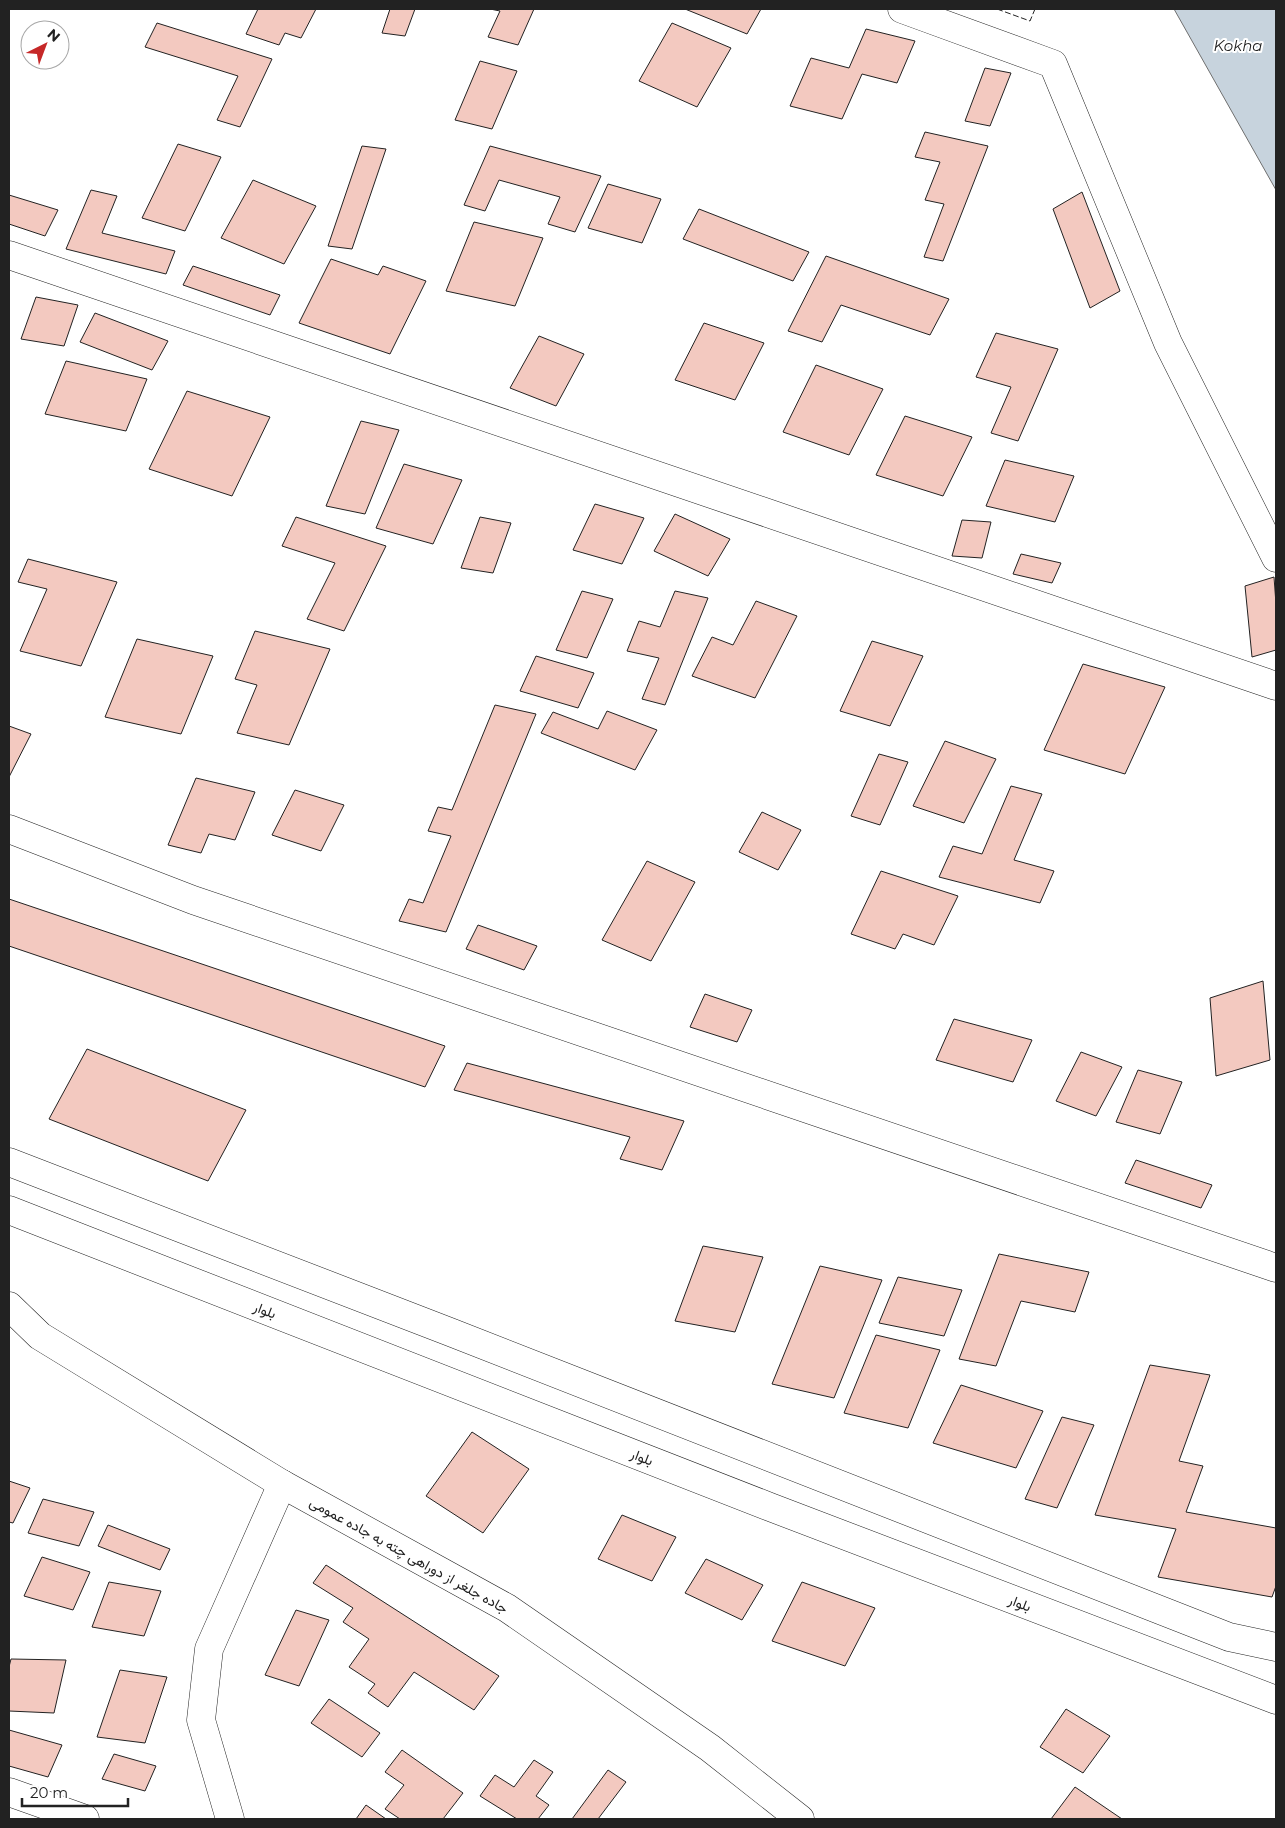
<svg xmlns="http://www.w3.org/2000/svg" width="1285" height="1828" viewBox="0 0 1285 1828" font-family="Montserrat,Vazirmatn,sans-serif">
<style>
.water{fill:#c7d3dd;stroke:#6f6f6f}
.building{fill:#f3c9c0;stroke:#222}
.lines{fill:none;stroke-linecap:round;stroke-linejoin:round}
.minor-casing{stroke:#222;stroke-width:29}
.tertiary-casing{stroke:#222;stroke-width:29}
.primary-casing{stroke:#222;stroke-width:29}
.minor{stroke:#fff;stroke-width:28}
.tertiary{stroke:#fff;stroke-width:28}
.primary{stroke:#fff;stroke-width:28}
.fence{stroke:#222;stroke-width:1;stroke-dasharray:6 2.5;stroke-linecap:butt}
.labels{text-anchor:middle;stroke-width:4;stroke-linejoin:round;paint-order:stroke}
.street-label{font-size:14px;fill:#222;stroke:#fff}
.water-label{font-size:15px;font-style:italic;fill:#222;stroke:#fff}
</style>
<rect width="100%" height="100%" fill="#fff"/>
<path class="water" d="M1174,9H1276V190Z"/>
<path class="building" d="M258,9H316L301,38L285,33L279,45L246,34Z
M390,9H415L405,36L382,33Z
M490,9H534L518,45L488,37L500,11Z
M685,9H761L747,34Z
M157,23L272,59L240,127L217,120L238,76L145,47Z
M672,23L731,48L697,107L639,81Z
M866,29L915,41L897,83L862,74L842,119L790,106L811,58L849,68Z
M480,61L517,71L492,129L455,120Z
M985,68L1011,73L990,126L965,121Z
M925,132L988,146L943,261L924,257L944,204L925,200L940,162L915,157Z
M178,144L221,157L185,231L142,218Z
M362,146L386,149L352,249L328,246Z
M490,146L601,176L575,232L548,224L560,197L499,180L485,211L464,205Z
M253,180L316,206L284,264L221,238Z
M608,184L661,199L642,243L588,228Z
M91,190L117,196L102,233L175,251L166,274L66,249Z
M1082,192L1120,291L1090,308L1053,209Z
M9,195L58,210L45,236L9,224Z
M699,209L809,252L793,281L683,239Z
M474,222L543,238L515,306L446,291Z
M826,256L949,299L930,335L841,305L822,342L788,331Z
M331,259L378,275L383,266L426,281L390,354L299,323Z
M193,266L280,295L270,315L183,285Z
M36,297L78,305L64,346L21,339Z
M95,313L168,341L152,370L80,342Z
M704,323L764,343L735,400L675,380Z
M996,333L1058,349L1018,441L991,433L1011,387L976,377Z
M539,336L584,354L556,406L510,388Z
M66,361L147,379L126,431L45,414Z
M816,365L883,389L849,455L783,432Z
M187,391L270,417L232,496L149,469Z
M905,416L972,437L943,496L876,475Z
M361,421L399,430L365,514L326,506Z
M1005,460L1074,476L1055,522L986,506Z
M404,464L462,480L433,544L376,528Z
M595,504L644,518L622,564L573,550Z
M675,514L730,539L708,576L654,551Z
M296,517L386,546L344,631L307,619L335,563L282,546Z
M480,517L511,523L493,573L461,568Z
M962,520L991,522L982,558L952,556Z
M1021,554L1061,563L1052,583L1013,574Z
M28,559L117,582L81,666L20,651L47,589L18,582Z
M1274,577L1276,604V650L1252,657L1245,586Z
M582,591L613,599L587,658L556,650Z
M675,591L708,598L665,705L642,699L659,658L627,651L639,621L660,627Z
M756,601L797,616L755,698L692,676L712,637L733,645Z
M255,631L330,649L289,745L237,733L257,685L235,679Z
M137,639L213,656L181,734L105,717Z
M872,641L923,656L890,726L840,711Z
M536,656L594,673L578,708L520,691Z
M1083,664L1165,687L1125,774L1044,750Z
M495,705L536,714L446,932L399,921L409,899L423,903L451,836L428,831L438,807L452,810Z
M607,711L657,730L635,770L541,733L553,712L598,729Z
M9,726L31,734L9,777Z
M945,741L996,759L964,823L913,806Z
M879,754L908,762L880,825L851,816Z
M196,778L255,792L235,840L209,834L201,853L168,845Z
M1011,786L1042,794L1014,860L1054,871L1040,903L939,877L953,846L982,854Z
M295,790L344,805L321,851L272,835Z
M762,812L801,830L778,870L739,852Z
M647,861L695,882L651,961L602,940Z
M881,871L958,896L934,945L903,934L895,949L851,934Z
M9,899L445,1046L425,1087L9,946Z
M478,925L537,946L524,970L466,949Z
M1263,981L1270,1060L1216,1076L1210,998Z
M705,994L752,1010L737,1042L690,1027Z
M954,1019L1032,1040L1013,1082L936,1060Z
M87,1049L246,1110L208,1181L49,1119Z
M1081,1052L1122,1067L1096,1116L1056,1101Z
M467,1063L684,1121L662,1170L620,1159L630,1137L454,1090Z
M1138,1070L1182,1082L1160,1134L1116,1122Z
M1136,1160L1212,1185L1201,1208L1125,1183Z
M703,1246L763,1257L735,1332L675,1321Z
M999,1254L1089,1272L1075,1312L1021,1301L996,1366L959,1359Z
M820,1266L882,1280L834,1398L772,1384Z
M898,1277L962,1290L944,1336L879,1323Z
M876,1335L940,1350L908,1428L844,1413Z
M1150,1365L1210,1375L1179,1461L1203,1466L1186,1512L1276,1528V1586L1272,1597L1158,1577L1176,1529L1095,1515Z
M961,1385L1043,1411L1016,1468L933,1443Z
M1062,1417L1094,1425L1057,1508L1025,1499Z
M472,1432L529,1469L483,1533L426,1496Z
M9,1481L30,1488L13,1523L9,1522Z
M43,1499L94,1512L79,1546L28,1533Z
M622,1515L676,1537L652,1581L598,1559Z
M108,1525L170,1549L160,1570L98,1546Z
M42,1557L90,1572L73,1610L24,1596Z
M706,1559L763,1585L742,1620L685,1593Z
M326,1565L499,1676L474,1710L414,1672L388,1707L368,1693L375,1684L349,1667L369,1639L343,1622L353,1608L313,1583Z
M109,1582L161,1591L144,1636L92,1627Z
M802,1582L875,1608L845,1666L772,1641Z
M296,1610L329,1620L299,1686L265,1675Z
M11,1659L66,1660L54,1713L9,1711V1667Z
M120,1670L167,1677L145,1743L97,1737Z
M329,1699L380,1733L362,1757L311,1723Z
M1066,1709L1110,1736L1083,1773L1040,1747Z
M9,1730L62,1745L48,1777L9,1766Z
M402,1750L463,1793L443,1819H400L385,1809L404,1785L385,1772Z
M114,1754L156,1766L145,1791L102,1779Z
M534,1760L553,1772L536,1796L549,1805L538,1819H517L480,1796L495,1775L514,1787Z
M608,1770L626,1782L598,1819H572Z
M1075,1787L1122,1819H1051Z
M366,1805L386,1819H356Z"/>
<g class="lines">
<g class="minor-casing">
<path id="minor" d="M902,9L1053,64L1168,343L1276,558
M9,255L1276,686
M9,829L193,900L1276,1268
M9,1792L85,1819
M230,1819L201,1720L209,1649L282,1484"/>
</g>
<g class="tertiary-casing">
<path id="tertiary" d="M9,1306L40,1336L282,1484L507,1608L710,1748L800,1819"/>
</g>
<g class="primary-casing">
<path id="primary" d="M9,1162L450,1332L1229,1637L1276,1647
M9,1210L770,1507L1276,1700"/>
</g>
<use href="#minor" class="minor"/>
<use href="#tertiary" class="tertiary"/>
<use href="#primary" class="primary"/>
<path class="fence" d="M997,9L1030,21L1035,9"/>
</g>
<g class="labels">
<g class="street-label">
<text transform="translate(265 1310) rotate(21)" y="5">بلوار</text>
<text transform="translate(642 1457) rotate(21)" y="5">بلوار</text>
<text transform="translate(409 1555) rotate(29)" y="5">جاده جلغر از دوراهی چته به جاده عمومی</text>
<text transform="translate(1020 1603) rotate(21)" y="5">بلوار</text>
</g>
<g class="water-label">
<text x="1238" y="51">Kokha</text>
</g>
</g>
<rect width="1285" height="1828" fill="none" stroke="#222222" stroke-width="20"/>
<g transform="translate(45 45) rotate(42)"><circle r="24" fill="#ffffff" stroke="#a7a7a7"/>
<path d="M0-4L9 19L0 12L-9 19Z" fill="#c62828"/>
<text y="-8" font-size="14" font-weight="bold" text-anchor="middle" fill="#222222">N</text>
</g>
<path d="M22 1798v8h106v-8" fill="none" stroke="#222222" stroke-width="2.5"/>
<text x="30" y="1798" font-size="15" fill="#222222" stroke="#ffffff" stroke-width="4" paint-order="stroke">20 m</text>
</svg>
